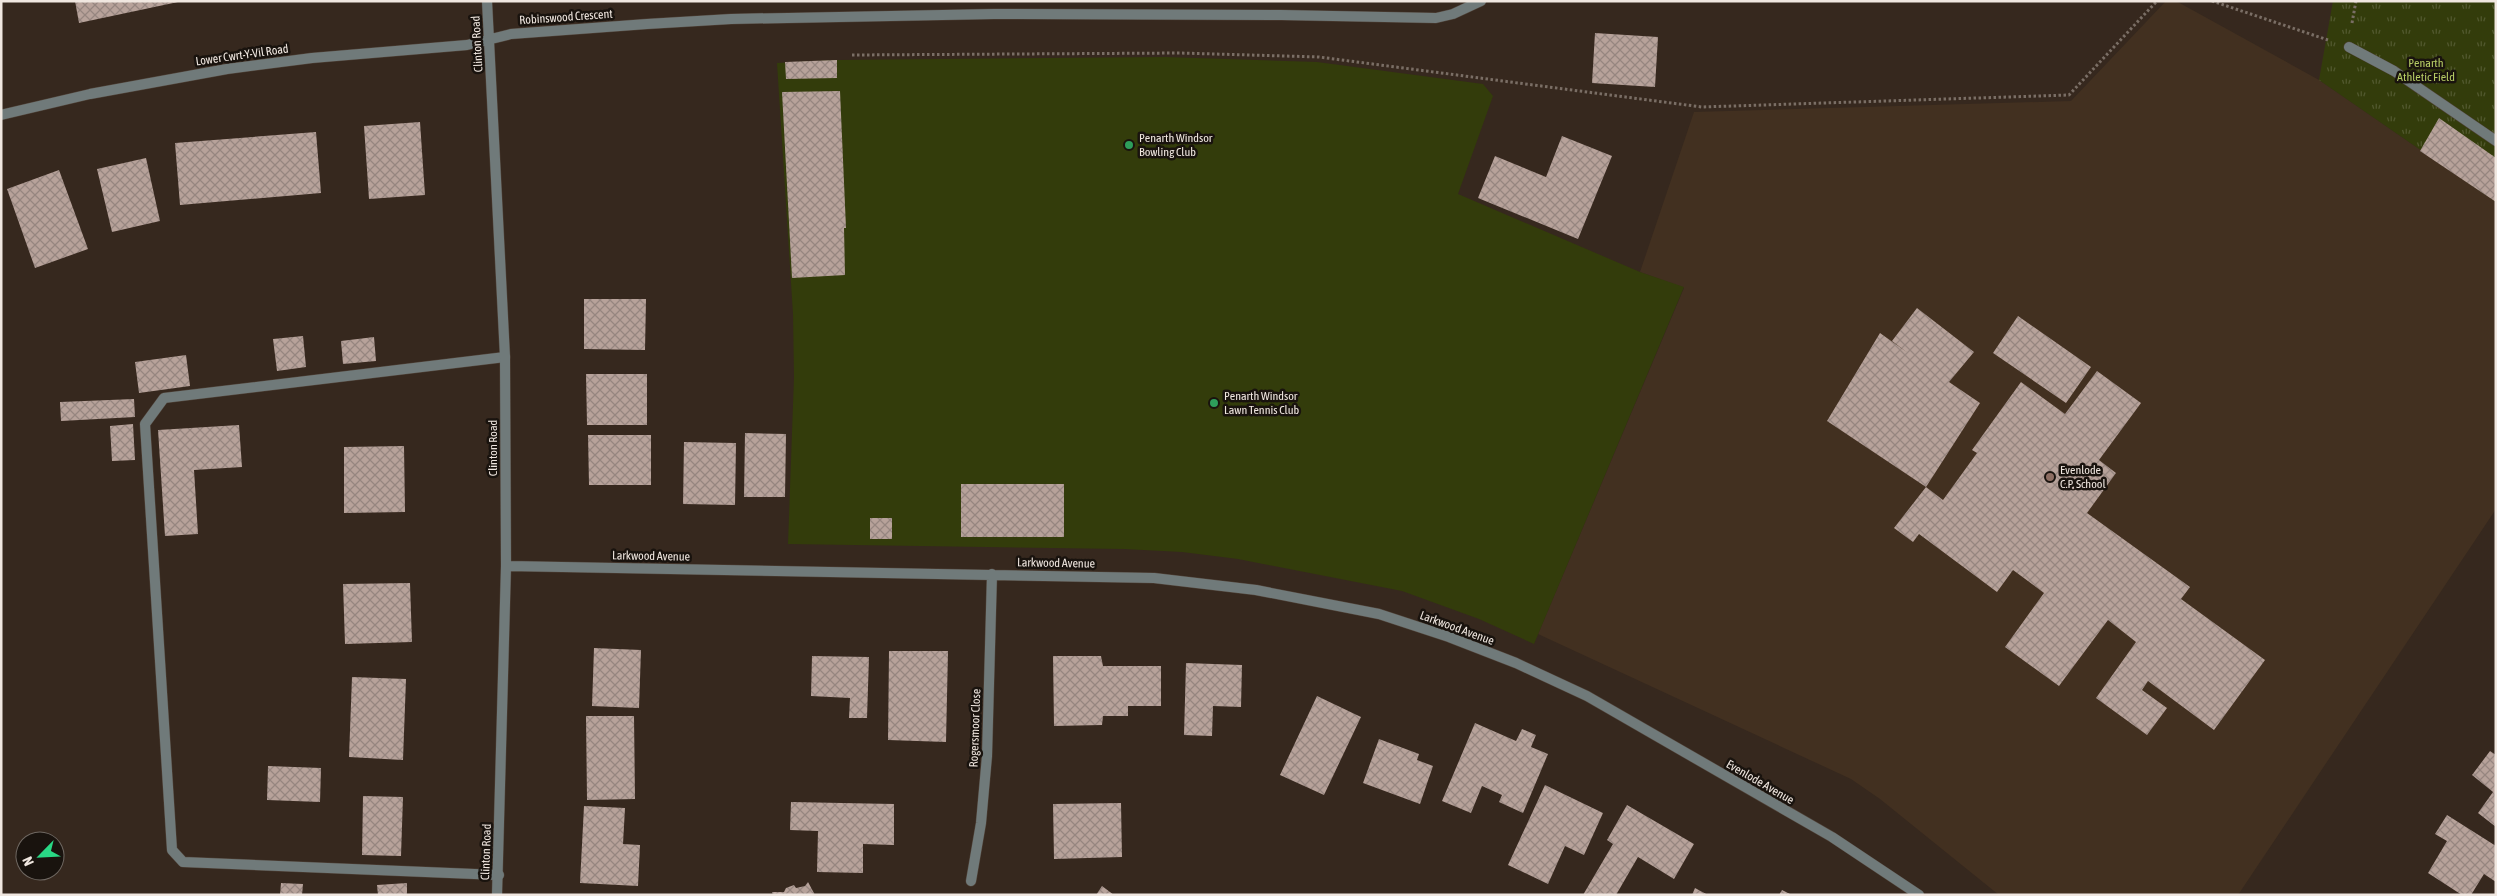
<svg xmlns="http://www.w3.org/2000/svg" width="2497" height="896" viewBox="0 0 2497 896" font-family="'Asap Condensed',sans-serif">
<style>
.built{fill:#423020}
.grass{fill:url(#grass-tufts)}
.pitch{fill:#333c0b}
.building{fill:url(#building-cross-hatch)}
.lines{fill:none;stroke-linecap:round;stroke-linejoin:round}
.service-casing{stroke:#504339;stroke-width:11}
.minor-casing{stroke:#504339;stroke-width:11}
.path{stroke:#7a6e65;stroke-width:3;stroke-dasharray:2.5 2.5;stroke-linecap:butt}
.service{stroke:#707a7a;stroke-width:10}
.minor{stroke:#707a7a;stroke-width:10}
.leisure-dot{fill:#2e9e5b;stroke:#19130e;stroke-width:2}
.education-dot{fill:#8d6e63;stroke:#19130e;stroke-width:2}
.labels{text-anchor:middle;stroke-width:5;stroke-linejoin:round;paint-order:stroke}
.street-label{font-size:12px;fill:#f0e7e0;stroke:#19130e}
.park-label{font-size:12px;fill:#b7cd65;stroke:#19130e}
.poi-label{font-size:12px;fill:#f0e7e0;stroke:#19130e;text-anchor:start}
</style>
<defs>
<pattern id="grass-tufts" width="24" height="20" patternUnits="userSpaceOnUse" patternTransform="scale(1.25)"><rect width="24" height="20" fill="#333c0b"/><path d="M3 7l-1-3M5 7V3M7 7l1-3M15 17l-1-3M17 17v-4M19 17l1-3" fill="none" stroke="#51582e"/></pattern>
<pattern id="building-cross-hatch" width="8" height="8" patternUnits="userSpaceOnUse" patternTransform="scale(1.25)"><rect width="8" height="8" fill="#b7a29a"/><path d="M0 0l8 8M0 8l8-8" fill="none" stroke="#968680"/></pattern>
</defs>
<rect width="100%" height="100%" fill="#36281e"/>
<path class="built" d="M2166,1H2176L2319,80L2496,202V509L2238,895H1999L1880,799L1851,779L1538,634L1684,288L1640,272L1694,112L2071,101Z"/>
<path class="grass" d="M2333,1H2496V202L2319,80Z"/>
<path class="pitch" d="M1165,57L1317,62L1483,84L1493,96L1458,194L1640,272L1684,287L1534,644L1479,619L1402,591L1238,559L1182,552L1124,549L788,544L794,377L793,314L777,63L837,60Z"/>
<path class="building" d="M75,1H178V2L79,23Z
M1595,33L1658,37L1655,87L1592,83Z
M837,60V78L786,79L785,62Z
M840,91L846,228H844L845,275L792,278L782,92Z
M2439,118L2496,158V202L2420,151Z
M420,122L425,195L369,199L364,126Z
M316,132L321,193L180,205L175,143Z
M1562,136L1612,156L1578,239L1478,198L1495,156L1546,177Z
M146,158L160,221L112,232L97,169Z
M59,170L88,249L35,268L7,189Z
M584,299H646L645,350L584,349Z
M1917,308L1974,352L1949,382L1980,403L1926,487L1827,421L1880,333L1908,353L1892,341Z
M2018,316L2091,367L2066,403L1993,353Z
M303,336L306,367L277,371L273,339Z
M374,337L376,361L343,364L341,341Z
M186,355L190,386L139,393L135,362Z
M2097,371L2141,403L2099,460L2116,473L2087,513L2190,587L2181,599L2265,660L2214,730L2148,681L2142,690L2167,708L2147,735L2096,698L2136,642L2108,620L2059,686L2005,647L2044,593L2013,570L1997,592L1919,534L1913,542L1894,528L1926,487L1943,500L1977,453L1972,450L2021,382L2065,414Z
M586,374H647V425H587Z
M134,399L135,417L61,421L60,402Z
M133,424L135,460L112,461L110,426Z
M239,425L242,467L194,470L198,534L165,536L158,430Z
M745,433L786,434L785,497H744Z
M588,435H651V485H589Z
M684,442L736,443L735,505L683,504Z
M404,446L405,512L344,513V447Z
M961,484H1064V537H961Z
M870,518H892V539H870Z
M410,583L412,642L345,644L343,584Z
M594,648L641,650L639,708L592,706Z
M889,651H948L946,742L888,740Z
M812,656L869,657L867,718H849L850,698L811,696Z
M1053,656H1101L1103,666H1161V706H1128V716H1103L1102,725L1054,726Z
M1186,663L1242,665L1241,707L1213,706L1212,736L1184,735Z
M352,677L406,679L403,760L349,757Z
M1317,696L1361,717L1324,795L1280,775Z
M586,716H634L635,799L587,800Z
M1475,723L1516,741L1522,729L1536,735L1531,747L1548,754L1523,813L1499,802L1502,795L1482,786L1471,813L1442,801Z
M1379,739L1419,754L1417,760L1433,766L1420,804L1363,783Z
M2490,751L2496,755V827L2478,813L2493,792L2472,775Z
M268,766L321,768L320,802L267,800Z
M1545,785L1603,813L1584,855L1565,846L1548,884L1508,865Z
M363,796L403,797L401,856L362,855Z
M791,802L894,804V845L863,844V873L817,872L818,831L790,830Z
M1121,803L1122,857L1054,859L1053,804Z
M1627,805L1694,844L1674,879L1638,857L1616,895H1583L1613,844L1607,840Z
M584,806L625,808L623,844L640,845L638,886L580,883Z
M2447,815L2496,846V882L2484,874L2471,895H2462L2428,873L2447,841L2435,834Z
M808,882L815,895H773L772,892H784L786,888L794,885L796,888L805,886Z
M281,883L303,884L302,895H280Z
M407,883V895H378L377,885Z
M1102,886L1114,895H1096Z
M1695,888L1708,895H1692Z
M1782,890L1792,895H1779Z"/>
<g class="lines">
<g class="service-casing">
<path id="service" d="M2349,47L2394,71L2496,141
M499,875L183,862L172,850L145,424L164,398L505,357"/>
</g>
<g class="minor-casing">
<path id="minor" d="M487,1L505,357L506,566L497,895
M1,115L90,94L227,69L312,58L467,45L511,34L647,24L731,19L994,14L1281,15L1436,18L1453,14L1481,1
M506,566L1154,578L1256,590L1379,614L1449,637L1516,663L1587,696L1832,837L1919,895
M971,881L981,823L987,756L992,574"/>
</g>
<path class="path" d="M2212,1L2328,40
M2352,23L2356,1
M852,55L1180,53L1319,57L1702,107L2069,95L2157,1"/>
<use href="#service" class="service"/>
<use href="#minor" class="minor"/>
</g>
<g class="leisure-dot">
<circle cx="1129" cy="145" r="5"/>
<circle cx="1214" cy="403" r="5"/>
</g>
<circle class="education-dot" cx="2050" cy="477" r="5"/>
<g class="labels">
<g class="street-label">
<text transform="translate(566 17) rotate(-4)" y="4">Robinswood Crescent</text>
<text transform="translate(477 44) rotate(-93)" y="4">Clinton Road</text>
<text transform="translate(242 55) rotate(-8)" y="4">Lower Cwrt-Y-Vil Road</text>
<text transform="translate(493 448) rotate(-90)" y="4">Clinton Road</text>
<text transform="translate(651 556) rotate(1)" y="4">Larkwood Avenue</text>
<text transform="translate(1056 563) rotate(1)" y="4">Larkwood Avenue</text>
<text transform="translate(1457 628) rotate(20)" y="4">Larkwood Avenue</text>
<text transform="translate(975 728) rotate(-88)" y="4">Rogersmoor Close</text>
<text transform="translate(1760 782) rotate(30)" y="4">Evenlode Avenue</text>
<text transform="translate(486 852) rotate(-88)" y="4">Clinton Road</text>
</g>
<g class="park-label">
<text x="2426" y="67">Penarth<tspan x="2426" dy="14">Athletic Field</tspan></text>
</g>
<g class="poi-label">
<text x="1139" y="142">Penarth Windsor<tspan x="1139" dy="14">Bowling Club</tspan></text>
<text x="1224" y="400">Penarth Windsor<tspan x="1224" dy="14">Lawn Tennis Club</tspan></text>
<text x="2060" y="474">Evenlode<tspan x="2060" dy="14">C.P. School</tspan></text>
</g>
</g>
<rect width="2497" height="896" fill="none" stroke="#f0e7e0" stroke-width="5"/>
<g transform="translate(40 856) rotate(246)"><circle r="24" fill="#19130e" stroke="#6f6862"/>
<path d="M0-4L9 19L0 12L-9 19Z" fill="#29d885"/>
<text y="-8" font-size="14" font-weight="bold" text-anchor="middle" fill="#f0e7e0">N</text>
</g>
</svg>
